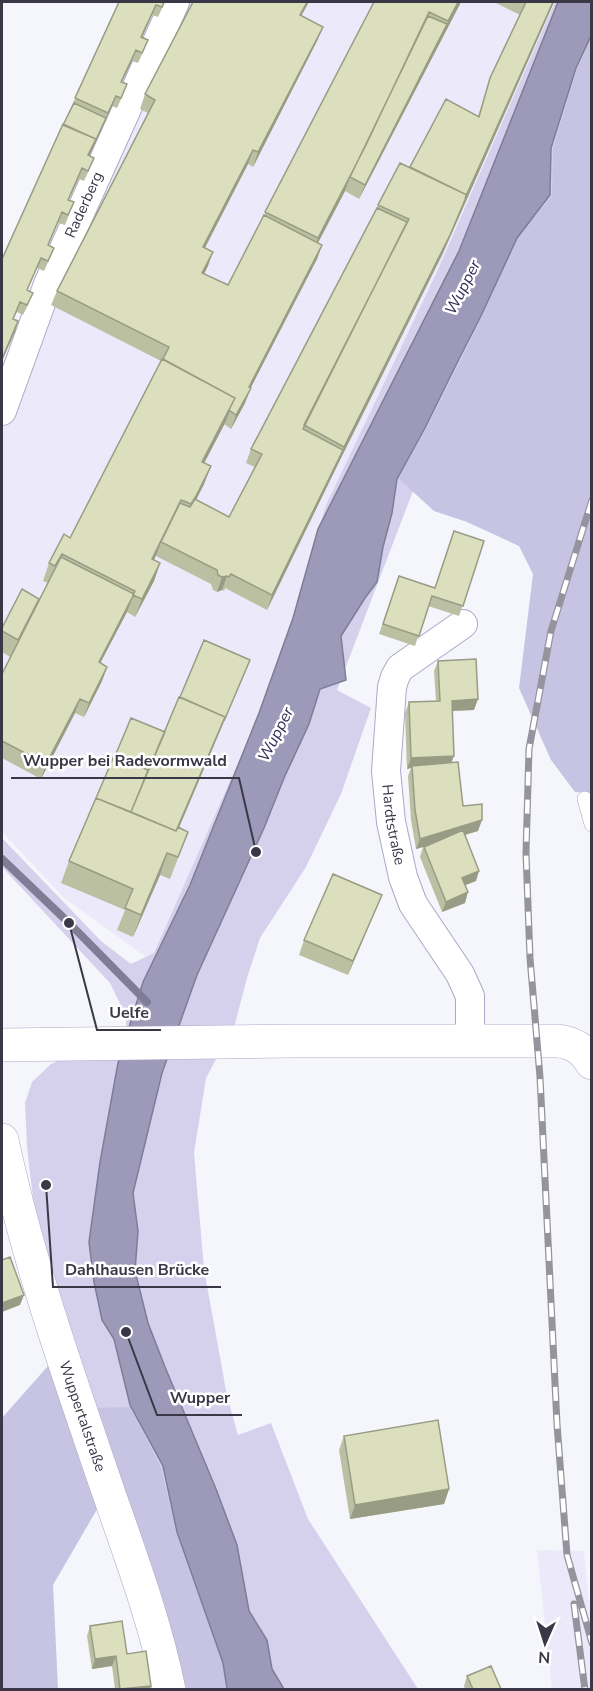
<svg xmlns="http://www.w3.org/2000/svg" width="593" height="1691" viewBox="0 0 593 1691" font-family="'Nunito Sans',sans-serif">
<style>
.built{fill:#eceafa}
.green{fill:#d5d1ed}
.forest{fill:#c7c3e3}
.water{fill:#9d99b8;stroke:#7f7c96;stroke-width:1.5}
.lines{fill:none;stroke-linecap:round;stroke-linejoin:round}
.stream{stroke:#7f7c96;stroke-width:8}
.lane-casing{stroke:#aca8c8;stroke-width:16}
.street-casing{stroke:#aca8c8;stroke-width:30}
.secondary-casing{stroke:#aca8c8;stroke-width:34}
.lane{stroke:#fff;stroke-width:15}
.street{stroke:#fff;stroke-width:28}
.secondary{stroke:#fff;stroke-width:33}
.rail-casing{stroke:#95949e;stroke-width:7}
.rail{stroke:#fff;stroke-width:4.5;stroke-dasharray:14;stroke-linecap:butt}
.wall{fill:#bcc0a3}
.shaded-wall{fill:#999c84}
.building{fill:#dbdfbd;stroke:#999c84;stroke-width:1.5}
.labels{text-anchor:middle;stroke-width:5;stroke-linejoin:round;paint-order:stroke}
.street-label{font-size:15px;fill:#3a3846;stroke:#fff}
.water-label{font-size:16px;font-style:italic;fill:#362c58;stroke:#fff}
.leader{fill:none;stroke:#3a3846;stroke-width:2}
.callout-dot{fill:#3a3846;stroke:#fff;stroke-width:2}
.callout-label{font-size:16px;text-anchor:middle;font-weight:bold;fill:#3a3846;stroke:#fff;stroke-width:5;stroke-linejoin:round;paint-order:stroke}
</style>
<rect width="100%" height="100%" fill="#f5f5fc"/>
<path class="built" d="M176,2H558L392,385L318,529L293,618L259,713L153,962L63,897L2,832V416Z
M537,1550L584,1551L591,1621V1689H552Z"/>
<path class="green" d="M555,2H591V523L429,449L337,690L371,708L341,794L306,867L260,938L247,978L235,1024L206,1078L194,1153L204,1269L227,1396L238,1435L271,1423L308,1519L418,1689H182L77,1382L35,1215L27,1147L25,1103L32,1082L51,1064L65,1057L126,1055V1016L110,983L2,867V838L101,941L131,964L154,953L295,634L319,529L326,505L436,274Z"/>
<path class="forest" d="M591,39V793L575,792L551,760L519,688L533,574L519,546L467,522L434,511L398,478L426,429L482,317L517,238L552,196L553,148L577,69Z
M55,1358L103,1499L53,1585L58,1689L2,1690V1418Z
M130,1407L161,1467L176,1532L223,1665L226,1689H183L92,1408Z"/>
<path class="water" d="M558,2H591V36L576,68L551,148L550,195L517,238L481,316L459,359L425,428L397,479L392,513L383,547L377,582L365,598L341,636L346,680L320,689L309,724L284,778L264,828L197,975L162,1073L133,1193L138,1231L135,1271L148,1323L165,1367L216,1489L237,1545L249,1611L267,1640L272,1669L284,1689H227L223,1663L177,1532L163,1466L130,1405L114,1339L102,1320L94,1282L89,1242L100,1162L118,1063L143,982L190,885L259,713L293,618L318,529L459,251Z"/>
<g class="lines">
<path class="stream" d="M2,859L69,923L147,1002"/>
<g class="lane-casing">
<path id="lane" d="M585,799L592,824"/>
</g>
<g class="street-casing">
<g id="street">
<path id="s1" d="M2,411L48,284L175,2"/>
<path id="s2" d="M463,624L400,668L395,677L392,687L386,771L391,822L403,877L413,904L460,974L470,996V1041"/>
</g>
</g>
<g class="secondary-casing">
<g id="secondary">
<path d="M2,1045L290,1041H558C574,1043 583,1049 592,1063"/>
<path id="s3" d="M2,1140C27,1258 67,1371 106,1485C129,1552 155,1620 169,1690"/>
</g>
</g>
<use href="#lane" class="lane"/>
<use href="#street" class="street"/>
<use href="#secondary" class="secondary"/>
<g class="rail-casing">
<path id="rail" d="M592,500L551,631L529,749L526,853L530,958L540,1077L557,1424L567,1555L592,1643
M574,1604L585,1690"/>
</g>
<use href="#rail" class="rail"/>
</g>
<path class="wall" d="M119,2H165L158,17L152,15L142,37L148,40L144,50L138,63L132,61L122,82L127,84L123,95L117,108L112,106L104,123L89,156L90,168L84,181L79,179L69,200L74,202L65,225L58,223L48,245L50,258L44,271L37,268L27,290L29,303L23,315L17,312L13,319L18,321L2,361V259Z
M374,2H461L359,199L345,191L318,243L322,245L317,259L250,388L245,403L231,429L224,424L225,423L204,463L211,466L204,484L196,500L229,517L255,467L246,463L251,449L378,205L410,167L478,116L490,78L520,15L494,2H554L443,253L338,464L267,610L225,588L224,591L222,590L217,592L213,590L211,584L156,556L157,553L154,560L160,563L154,581L135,617L127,612L100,663L107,667L102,681L84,717L75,713L41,779L2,758V674L10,657L2,652V628L37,604L48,583L43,581L49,563L70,538L161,361L51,305L57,291L148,113L140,109L145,94L301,16L323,27L317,41L253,167L248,164L205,248L208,266L204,274L228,285Z
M484,541L459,616L428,606L415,646L379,634L399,576L434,588Z
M250,660L179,828L180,853L170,879L160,875L133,937L117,930L125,910L61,883L69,861L96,798L165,732Z
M438,661L474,710L452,711V762L463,806L478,831L464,835L476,881L465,885V903L442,912L420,857L423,847L416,849L411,820L408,776L411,768L407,769L405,713L409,702L436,701L434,671Z
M376,909L348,975L299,955L304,940Z
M344,1436L449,1489L444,1504L350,1519L339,1450Z
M90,1626L127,1654L150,1689H115L112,1666L92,1669L87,1636Z
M467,1676L501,1689H465L464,1686Z"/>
<path class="shaded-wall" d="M307,2H309L294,29L300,15Z
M458,2H461L359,199L365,185Z
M553,2H554L443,253L338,464L267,610L272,595L344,447L467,195Z
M156,5L152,15L138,47L141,37Z
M323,27L317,41L253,167L258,152Z
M136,50L132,61L117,92L121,82Z
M116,96L112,106L85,166L88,155Z
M253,150L248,164L198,261L203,247Z
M350,177L345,191L311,256L318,238Z
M322,245L317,259L244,401L251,388L245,403L231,429L236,415L249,387Z
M213,252L208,266L197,288L202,273Z
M18,321L15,332L2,361V359Z
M235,398L225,423L196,479L202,462Z
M211,466L204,484L185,522L191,504Z
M181,500L161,542L157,553L146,577L152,559Z
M160,563L154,581L135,617L142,599Z
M227,576L222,590L217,592L222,577Z
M132,598L127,612L93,677L99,662Z
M250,660L246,670L168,853L173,838Z
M107,667L102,681L84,717L89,703Z
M80,699L75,713L41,779L46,764Z
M478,699L474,710L448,711L452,701Z
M454,756L450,766H412L411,768L407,769L411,758Z
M482,820L478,831L416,849L420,839Z
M167,853L160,875L133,937L141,915Z
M479,871L476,881L458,888L462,878Z
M468,892L465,903L442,912L446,902Z
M382,895L376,909L348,975L353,961Z
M24,1295L20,1305L2,1312V1303Z
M449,1489L444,1504L350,1519L355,1505Z
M116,1656L112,1666L92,1669L95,1659Z
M151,1686L150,1689H127Z"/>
<path class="building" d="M119,2H164L162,7L156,5L141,37L148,40L142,53L136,50L121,82L127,84L121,98L116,96L108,113L75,98Z
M193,2H307L300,15L323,27L258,152L253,150L203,247L213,252L202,273L228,285L264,215L322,245L249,387L251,388L236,415L229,410L235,398L163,359L169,347L57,291L155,100L145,94Z
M374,2H458L448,21L429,12L366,145L318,238L265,212Z
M526,2H553L465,198L467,195L410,167L446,99L479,117L490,78Z
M428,16L447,24L365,185L350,177Z
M74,103L106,118L94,144L96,139L63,125Z
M63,124L96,139L88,155L94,158L88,171L82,168L68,200L74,202L68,215L62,212L48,245L54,248L48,261L41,258L27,290L33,293L27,305L20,302L13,319L18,321L2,359V259Z
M400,163L467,195L450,235L344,447L304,425L409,219L378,205Z
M377,208L407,222L303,429L343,450L272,595L231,574L229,577L227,576L222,577L218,575L217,570L161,542L180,503L190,507L195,499L229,517L262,454L251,449Z
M162,359L235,398L202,462L211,466L196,496L191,504L181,500L152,559L160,563L142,599L133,595L135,591L62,554L55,566L49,563L64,534L70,538Z
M454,531L484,541L463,606L432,596L419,636L383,624L399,576L435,588Z
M61,557L134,594L99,662L107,667L89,703L80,699L46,764L2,741V674Z
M22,589L39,599L18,640L2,631V628Z
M204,640L250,660L224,721L225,717L180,697Z
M476,659L478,699L452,701L454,756L411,758L409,702L440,701L438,661Z
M179,697L225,717L176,831L131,812Z
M131,718L165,732L147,774L148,770L115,756Z
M114,756L148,770L131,812L96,798Z
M458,762L463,806L482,804V820L420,839L415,810L412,766Z
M96,798L176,831L178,827L188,832L178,857L167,853L141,915L125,908L133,889L69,861Z
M463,830L479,871L462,878L468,892L446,902L424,847Z
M333,874L382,895L353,961L304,940Z
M10,1257L24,1295L2,1303V1260Z
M438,1420L449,1489L355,1505L344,1436Z
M122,1621L127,1654L146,1651L151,1686L120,1689L116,1656L95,1659L90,1626Z
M491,1666L501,1689H473L467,1676Z"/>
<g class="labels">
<g class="street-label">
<text dy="5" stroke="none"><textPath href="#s1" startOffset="222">Raderberg</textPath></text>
<text dy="5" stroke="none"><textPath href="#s2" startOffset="236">Hardtstraße</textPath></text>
<text dy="5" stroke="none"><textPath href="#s3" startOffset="288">Wuppertalstraße</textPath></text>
</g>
<g class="water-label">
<text transform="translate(462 287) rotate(-63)" y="6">Wupper</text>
<text transform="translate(275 734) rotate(-63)" y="6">Wupper</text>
</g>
</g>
<path class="leader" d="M256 852L239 778H11M69 923L97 1030H161M46 1185L53 1287H221M126 1332L157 1415H242"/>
<g class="callout-dot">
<circle cx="256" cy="852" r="6"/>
<circle cx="69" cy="923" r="6"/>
<circle cx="46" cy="1185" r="6"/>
<circle cx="126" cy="1332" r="6"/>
</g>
<g class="callout-label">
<text x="125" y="766">Wupper bei Radevormwald</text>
<text x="129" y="1018">Uelfe</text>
<text x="137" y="1275">Dahlhausen Brücke</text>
<text x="200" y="1403">Wupper</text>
</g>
<rect width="593" height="1691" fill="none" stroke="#3a3846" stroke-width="6"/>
<g transform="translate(545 1643) rotate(183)" stroke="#ffffff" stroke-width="4.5" paint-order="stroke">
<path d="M0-4.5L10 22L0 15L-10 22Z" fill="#3a3846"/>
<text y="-9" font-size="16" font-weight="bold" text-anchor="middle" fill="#3a3846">N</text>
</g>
</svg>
